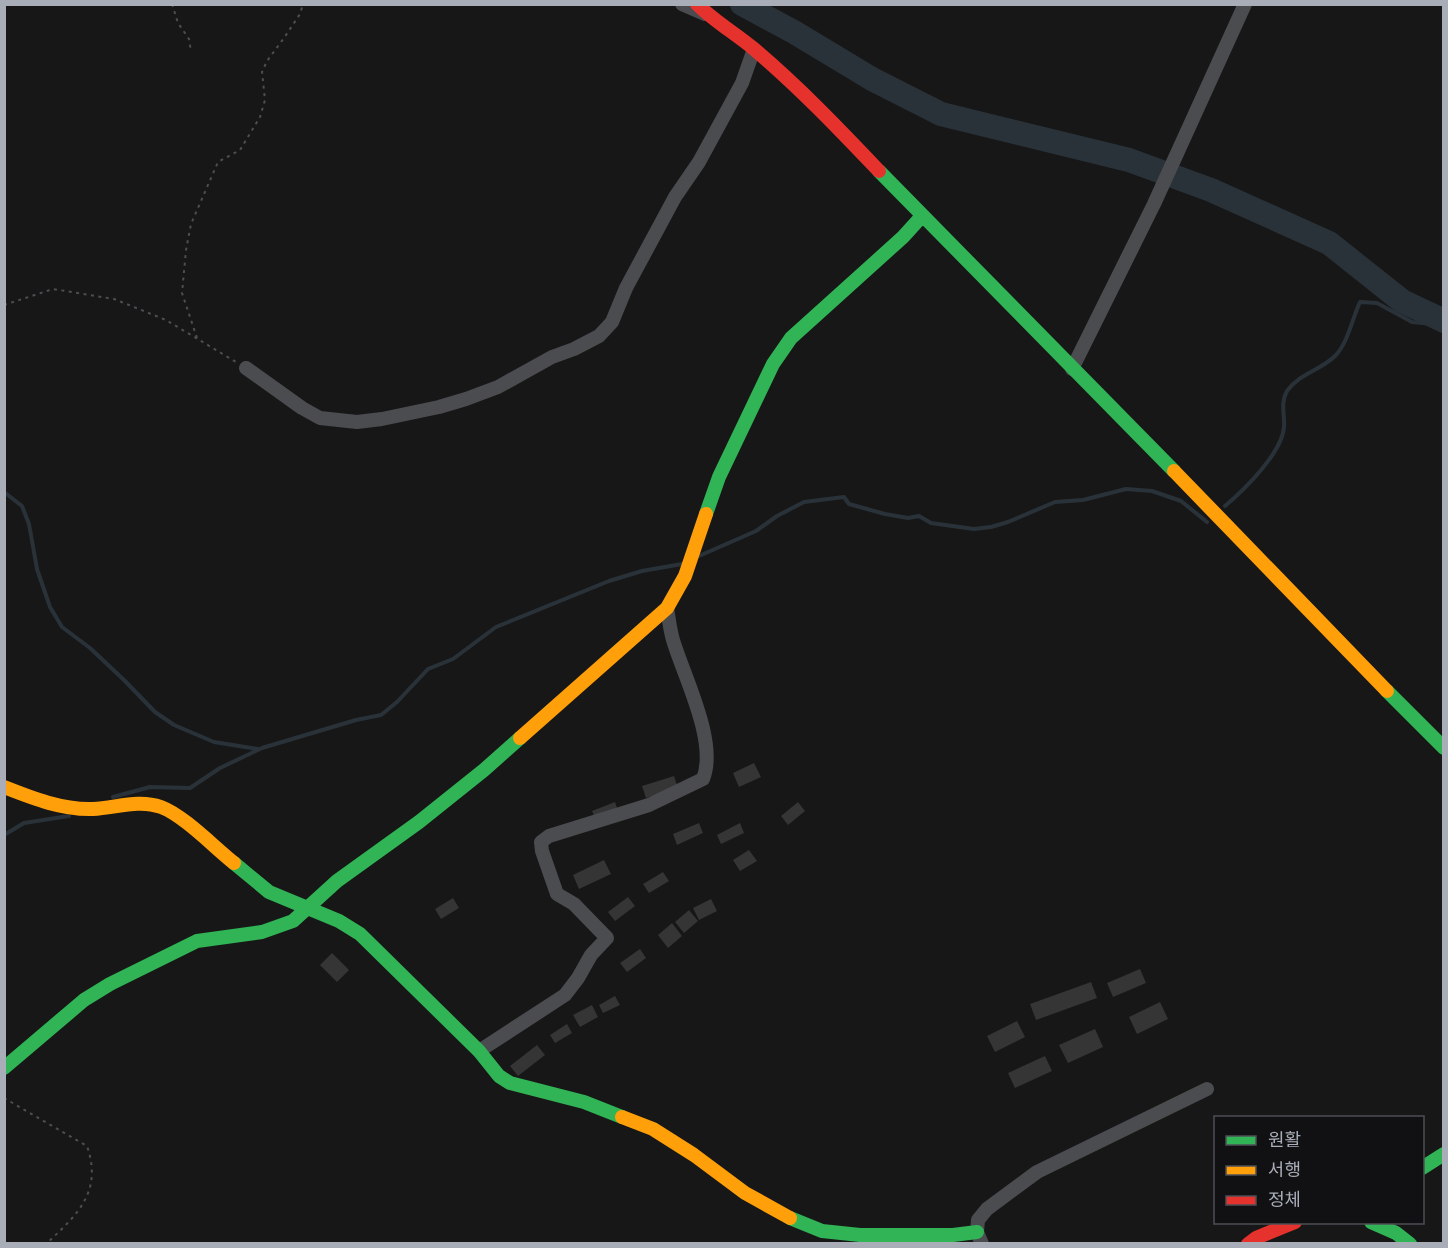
<svg xmlns="http://www.w3.org/2000/svg" width="1448" height="1248" viewBox="0 0 1448 1248" font-family="'Source Sans 3','Noto Sans KR',sans-serif">
<style>
.lines{fill:none;stroke-linecap:round;stroke-linejoin:round}
.stream{stroke:#2a3239;stroke-width:4}
.river{stroke:#2a3239;stroke-width:24}
.building{fill:#353536}
.path{stroke:#4d4e52;stroke-width:2;stroke-dasharray:3 4.5;stroke-linecap:butt}
.street{stroke:#4b4c50;stroke-width:14}
.fast{stroke:#30b455;stroke-width:14}
.slow{stroke:#ff9f0a;stroke-width:14}
.jam{stroke:#e5322d;stroke-width:14}
</style>
<rect width="100%" height="100%" fill="#171717"/>
<g class="lines">
<path class="stream" d="M4,492L22,506L29,524L37,569L50,607L62,627L90,648L124,680L155,712L174,725L214,742L258,749
M1225,506C1244,490 1282,453 1284,427C1285,415 1280,403 1287,391C1299,374 1321,370 1335,356C1348,343 1352,319 1360,302L1377,303L1412,322L1444,325
M699,556L756,531L777,516L804,502L844,497L849,504L885,514L908,518L919,516L931,523L974,529L991,527L1008,522L1055,502L1083,500L1126,489L1152,491L1181,501L1207,522
M113,797L150,787L190,788L220,768L262,748L356,720L381,715L397,702L428,669L453,659L496,627L609,581L642,571L682,564
M4,835L24,823L69,816"/>
<path class="river" d="M742,4L794,32L872,79L941,114L1129,160L1211,190L1329,243L1402,301L1444,321"/>
</g>
<path class="building" d="M754,763L761,777L739,787L733,773Z
M674,776L678,788L646,798L642,786Z
M615,802L618,811L596,820L592,811Z
M798,802L805,811L788,825L781,816Z
M699,823L703,833L677,845L673,834Z
M740,823L744,833L721,844L717,835Z
M749,850L757,861L740,871L733,860Z
M604,860L611,874L579,889L573,875Z
M663,872L669,881L649,893L643,884Z
M628,897L635,906L615,921L608,912Z
M453,898L459,908L441,919L435,909Z
M711,899L717,911L699,920L693,908Z
M689,910L698,921L684,933L675,922Z
M672,923L682,936L668,948L658,935Z
M640,949L646,958L627,972L620,963Z
M332,953L349,970L337,982L320,965Z
M1140,969L1146,983L1113,997L1107,983Z
M1091,982L1097,998L1036,1020L1030,1004Z
M615,996L620,1005L603,1013L599,1005Z
M1160,1002L1168,1019L1137,1034L1129,1017Z
M592,1005L598,1017L580,1027L573,1015Z
M1017,1021L1025,1037L995,1052L987,1036Z
M567,1024L572,1033L555,1043L550,1035Z
M1095,1029L1103,1047L1068,1063L1059,1045Z
M537,1045L545,1055L518,1076L510,1066Z
M1045,1056L1052,1071L1015,1088L1008,1073Z"/>
<g class="lines">
<path class="path" d="M172,4L178,23L189,39L191,51
M4,305L53,289L114,299L166,320L236,362
M197,338L182,293L186,250L191,224L218,162L240,150L260,117L265,100L262,72L267,61L284,38L300,14L303,4
M4,1098L87,1146C103,1192 77,1215 46,1244"/>
<path class="street" d="M682,4L705,14
M246,368L302,408L320,418L357,422L382,419L439,407L466,399L498,387L552,357L574,349L599,336L612,322L626,288L675,197L699,162L742,83L754,49
M1072,369L1154,204L1245,4
M479,1051L565,995L578,978L591,955L607,938L574,904L557,894L542,851L541,842L549,836L649,805L703,779C718,742 684,677 673,640C670,630 669,619 667,608
M982,1244L977,1232L978,1220L987,1209L1037,1172L1207,1089"/>
<path class="fast" d="M879,171L1174,471
M706,514L719,477L773,364L791,338L903,237L922,216
M1387,691L1444,748
M234,863L269,892L339,921L360,934L479,1051L499,1076L510,1083L584,1102L622,1117
M4,1068L84,1000L110,984L197,941L262,932L293,921L337,881L419,822L484,770L520,738
M1422,1168L1444,1154
M790,1218L822,1231L860,1235H953L977,1232
M1371,1222L1396,1233L1410,1244"/>
<path class="slow" d="M1174,471L1387,691
M520,738L667,608L685,576L706,514
M4,787C32,798 62,810 93,809C116,808 138,799 161,807C183,815 214,847 234,863
M622,1117L653,1129L694,1155L745,1193L790,1218"/>
<path class="jam" d="M697,4C714,21 736,34 754,49C799,87 839,129 879,171
M1248,1244L1256,1238L1295,1222"/>
</g>
<rect width="1448" height="1248" fill="none" stroke="#a8adb8" stroke-width="12"/>
<rect x="1214" y="1116" width="210" height="108" fill="#111113" stroke="#4d4f55" stroke-width="1.5"/>
<rect x="1226" y="1136" width="30" height="9" fill="#30b455" stroke="#4d4f55" stroke-width="1.5"/>
<text x="1268" y="1146" font-size="18" fill="#a8adb8">원활</text>
<rect x="1226" y="1166" width="30" height="9" fill="#ff9f0a" stroke="#4d4f55" stroke-width="1.5"/>
<text x="1268" y="1176" font-size="18" fill="#a8adb8">서행</text>
<rect x="1226" y="1196" width="30" height="9" fill="#e5322d" stroke="#4d4f55" stroke-width="1.5"/>
<text x="1268" y="1206" font-size="18" fill="#a8adb8">정체</text>
</svg>
